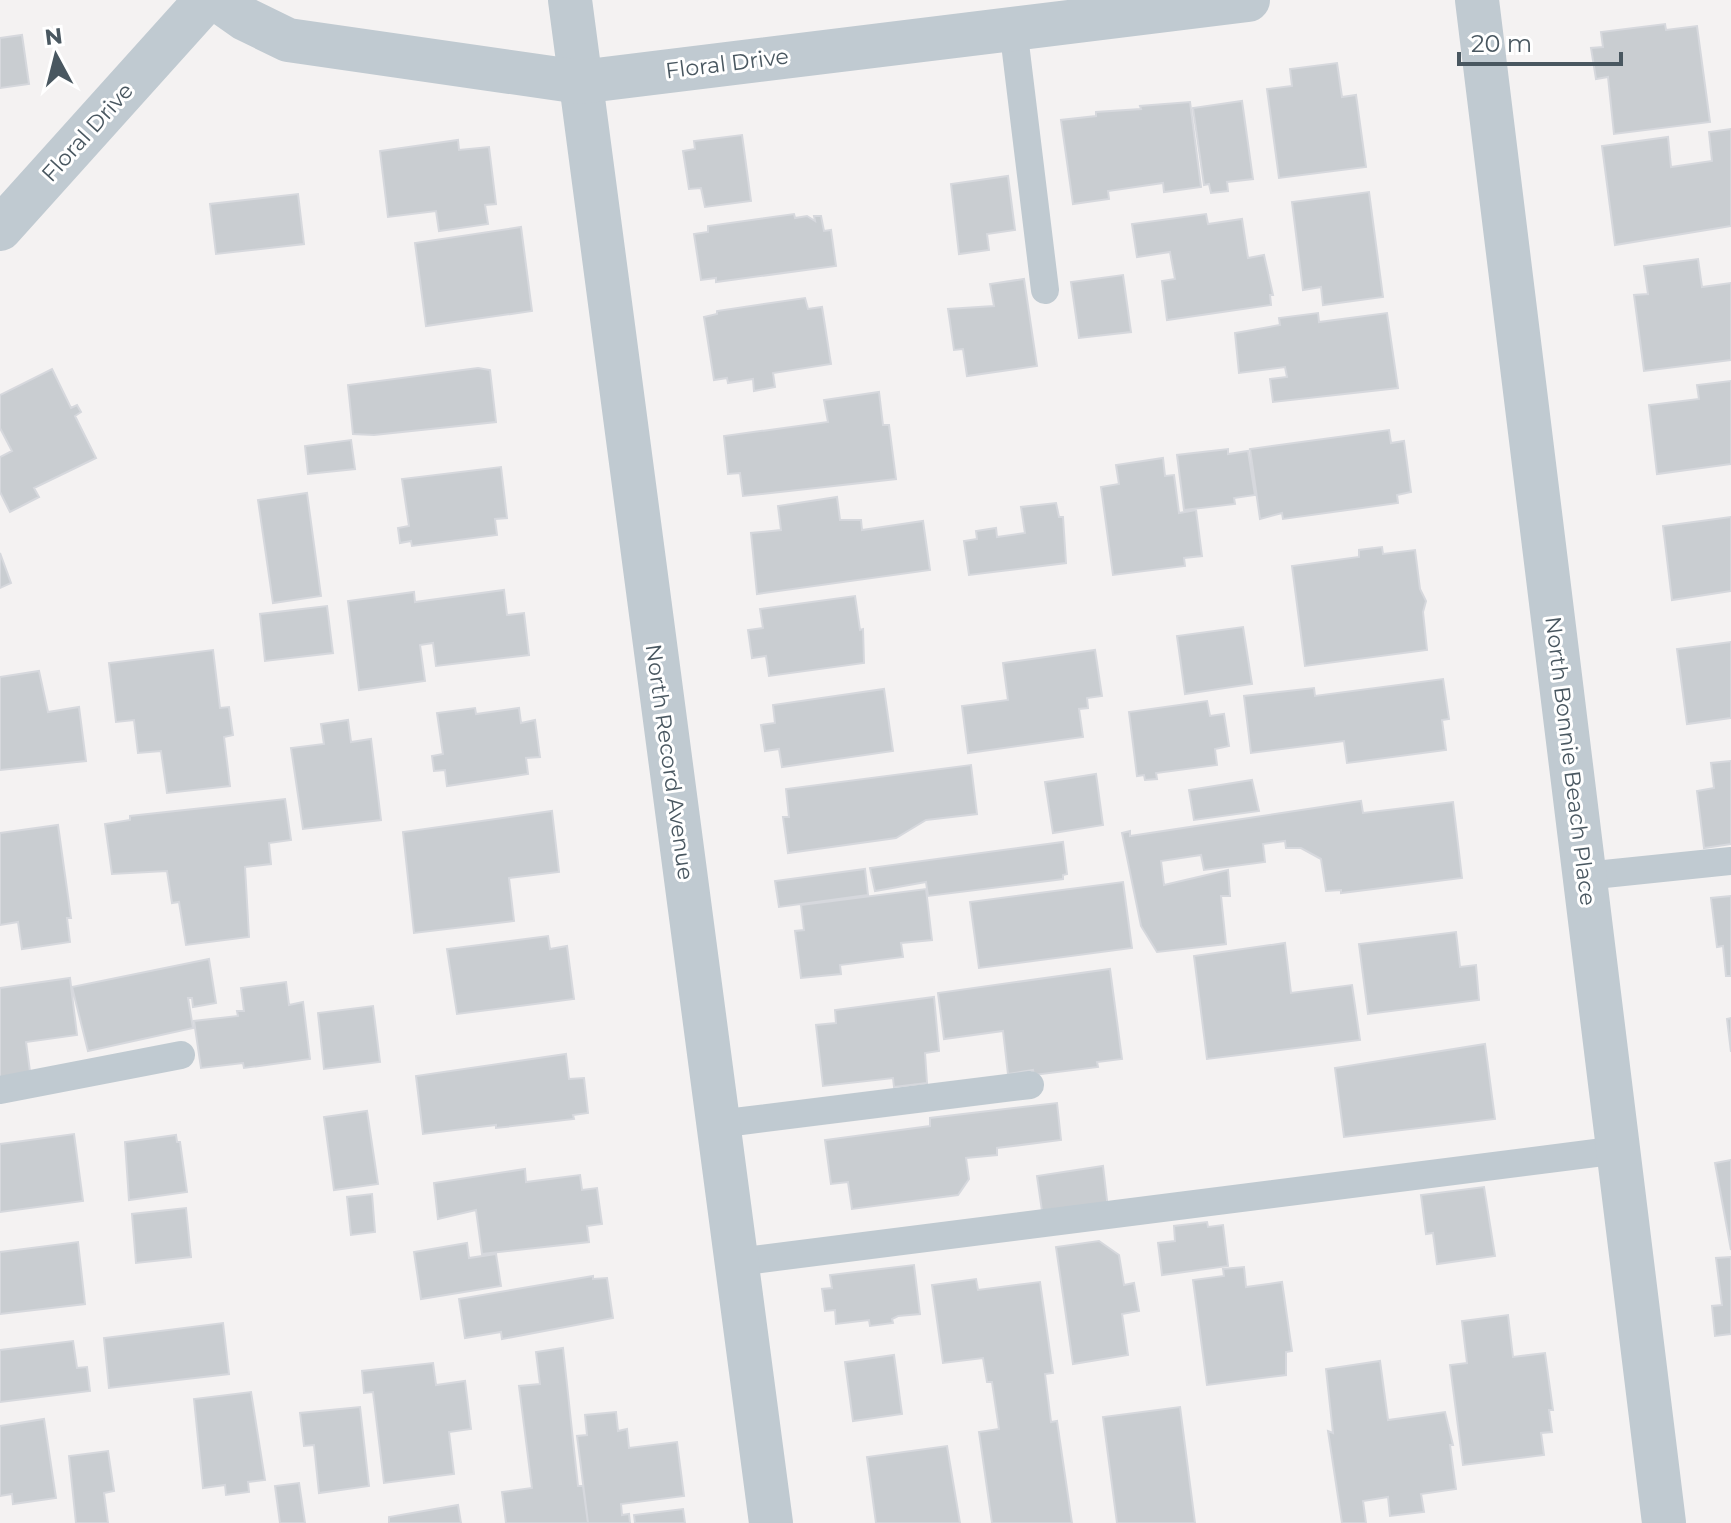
<svg xmlns="http://www.w3.org/2000/svg" width="1731" height="1523" viewBox="0 0 1731 1523" font-family="Montserrat,sans-serif">
<style>
.building{fill:#c9cdd1;stroke:#d6d8dd;stroke-width:2}
.lines{fill:none;stroke-linecap:round;stroke-linejoin:round}
.service{stroke:#c0cad1;stroke-width:28}
.minor{stroke:#c0cad1;stroke-width:44}
.tertiary{stroke:#c0cad1;stroke-width:44}
.labels{text-anchor:middle;stroke-width:6;stroke-linejoin:round;paint-order:stroke}
.street-label{font-size:22px;fill:#495760;stroke:#fff}
</style>
<rect width="100%" height="100%" fill="#f4f2f2"/>
<path class="building" d="M1665,24L1666,30L1697,26L1710,122L1614,134L1608,77L1596,79L1591,48L1603,47L1601,32Z
M22,35L29,84L0,88V38Z
M1337,63L1342,97L1356,95L1366,167L1279,178L1267,89L1292,86L1290,69Z
M1242,101L1253,179L1227,182L1228,191L1211,193L1209,184L1204,185L1193,108Z
M1190,102L1201,187L1164,192L1163,183L1108,191L1109,199L1073,204L1061,120L1096,116V112L1141,109L1140,106Z
M1731,129V226L1615,245L1602,146L1668,137L1671,167L1712,161L1709,132Z
M742,135L751,201L705,207L701,188L689,189L683,151L695,149L694,141Z
M458,140L459,150L489,147L496,204L485,205L488,224L439,231L436,211L388,217L380,151Z
M1008,176L1015,230L987,234L989,250L959,254L951,184Z
M1369,192L1383,297L1323,305L1321,287L1303,290L1292,202Z
M298,194L304,244L216,254L210,204Z
M794,214L795,218L807,216L815,221L814,216H821L824,231L831,230L836,266L716,282V278L701,280L694,234L708,232V226Z
M1206,214L1208,224L1242,219L1248,258L1264,255L1273,295H1270L1271,305L1167,320L1162,281L1175,279L1170,252L1137,257L1132,224Z
M521,227L532,311L426,326L415,243Z
M1698,259L1702,287L1731,283V360L1644,371L1634,295L1648,294L1644,266Z
M1123,275L1131,332L1079,338L1071,282Z
M1024,279L1037,366L967,376L963,349L954,350L948,309L994,306L990,284Z
M805,298L808,309L822,307L831,364L773,373L775,387L754,391L753,379L728,383L727,378L714,380L704,317L717,314V311Z
M1318,313L1319,322L1387,313L1398,388L1273,402L1270,379L1287,377L1285,367L1239,373L1235,333L1280,325L1279,318Z
M478,368L490,370L496,422L374,435L353,434L348,385Z
M52,369L71,408L77,405L81,412L75,416L96,458L34,488L39,497L10,512L0,492V457L12,451L0,428V395Z
M1731,381V464L1657,474L1649,405L1699,399L1697,385Z
M879,392L883,425H889L896,479L743,496L740,473L728,474L724,436L828,422L824,400Z
M1389,430L1391,443L1404,441L1411,492L1397,495L1398,503L1283,519L1282,513L1260,519L1250,449Z
M351,440L355,469L308,474L305,446Z
M1228,449V454L1248,451L1255,495L1234,498L1235,504L1184,510L1177,455Z
M1163,458L1165,476L1174,475L1179,513L1196,510L1202,556L1184,558L1185,566L1113,575L1101,487L1119,484L1116,465Z
M501,467L507,518L495,519L497,535L412,546L411,541L400,543L398,528L409,526L402,479Z
M307,493L321,596L273,603L258,500Z
M837,497L840,520H861L862,530L923,521L930,570L757,594L751,533L781,530L778,506Z
M1056,503L1059,517H1063L1066,563L969,575L964,541L977,539L976,531L996,528L997,537L1025,533L1021,507Z
M1731,517V591L1672,600L1663,526Z
M1382,547L1383,554L1415,550L1420,589L1426,601L1423,612L1427,650L1305,666L1292,566L1359,557V550Z
M0,553L11,583L0,588Z
M504,590L507,615L524,613L529,655L436,666L433,643L420,645L425,681L359,690L348,601L414,592L415,602Z
M855,596L860,630L863,629L864,663L769,676L766,656L752,658L748,630L763,628L760,609Z
M327,606L333,653L265,661L260,614Z
M1243,627L1252,684L1185,694L1177,636Z
M1731,642V718L1687,724L1677,649Z
M213,650L220,708L229,707L233,735L224,737L230,786L167,793L161,751L138,753L134,720L116,722L109,663Z
M1095,650L1102,696L1087,698L1088,708L1079,709L1083,737L968,753L962,706L1008,700L1003,663Z
M39,671L48,712L79,707L86,761L0,770V677Z
M1443,679L1449,719L1442,720L1446,750L1347,763L1344,741L1251,753L1244,696L1314,688L1315,696Z
M884,689L893,751L782,767L779,749L765,751L761,725L775,723L773,705Z
M1207,701L1210,716L1224,714L1229,746L1215,749L1217,765L1156,773L1157,779L1145,780L1144,775L1137,776L1129,712Z
M475,708L476,714L519,708L521,723L535,720L540,757L526,758L528,774L447,786L445,770L434,771L432,756L443,754L437,713Z
M348,720L351,742L371,739L381,820L303,829L291,748L324,744L321,724Z
M1731,761V844L1704,848L1697,791L1714,788L1711,763Z
M971,765L977,814L926,820L896,838L788,853L783,817H789L786,789Z
M1096,774L1103,825L1053,833L1045,782Z
M1252,780L1259,811L1194,820L1189,790Z
M285,799L291,840L269,843L271,864L245,867L249,937L186,945L179,902L172,903L167,871L112,874L105,824L130,820V816Z
M1361,801L1363,813L1453,802L1462,878L1341,893V890L1326,891L1321,859L1301,848H1286L1285,841L1263,844L1265,862L1204,870L1201,855L1161,861L1164,885L1228,870L1230,896H1221L1226,944L1157,952L1141,926L1122,833L1130,831V836Z
M552,811L559,872L509,878L514,921L414,933L403,832Z
M58,825L71,918H67L70,942L22,949L18,922L0,925V833Z
M1063,842L1067,874L1063,875V879L928,896L926,882L875,891L870,868Z
M865,869L868,895L779,907L775,881Z
M1123,882L1132,948L979,968L970,902Z
M926,889L932,940L901,943L903,957L840,965L841,974L801,978L795,931L804,930L801,905Z
M1731,896V976H1726L1723,946L1717,947L1711,898Z
M1456,932L1460,967L1476,965L1479,1000L1368,1014L1359,944Z
M548,936L550,949L567,946L574,999L457,1014L447,949Z
M1285,943L1291,993L1352,985L1360,1040L1207,1059L1194,956Z
M209,959L216,1003L193,1007L192,998H188L193,1028L88,1051L72,987Z
M1110,969L1122,1059L1097,1062L1098,1067L1034,1075L1033,1070L1008,1074L1003,1031L944,1039L938,993Z
M70,978L77,1035L26,1042L31,1079L0,1083V988Z
M286,982L289,1005L303,1002L310,1059L244,1068L243,1063L201,1068L194,1021L238,1016L237,1011H244L241,988Z
M934,997L939,1051L925,1053L927,1083L894,1087L893,1078L823,1086L816,1025L836,1023L835,1010Z
M373,1006L380,1062L324,1069L318,1013Z
M1731,1018V1052L1727,1019Z
M1485,1044L1495,1119L1344,1137L1335,1068Z
M566,1054L569,1079L584,1078L588,1113L573,1115L574,1119L496,1128V1125L423,1134L416,1076Z
M1057,1103L1061,1140L997,1148V1155L966,1158L969,1179L958,1195L852,1209L848,1182L831,1184L825,1140L930,1126V1118Z
M367,1111L378,1184L334,1190L324,1117Z
M74,1134L83,1201L0,1212V1144Z
M176,1135L177,1142H180L187,1192L129,1200L125,1142Z
M1731,1160V1250L1715,1163Z
M1103,1166L1108,1209L1043,1218L1037,1176Z
M525,1169L526,1182L580,1175L582,1190L597,1188L602,1224L587,1226L589,1242L482,1254L476,1210L438,1219L434,1183Z
M1484,1187L1495,1256L1437,1264L1433,1233L1426,1234L1421,1195Z
M372,1194L375,1232L351,1235L347,1197Z
M186,1208L191,1257L136,1263L132,1214Z
M1207,1222L1208,1227L1223,1225L1228,1266L1162,1275L1158,1243L1175,1241L1174,1226Z
M1099,1241L1119,1255L1124,1285L1134,1283L1139,1311L1122,1314L1128,1355L1073,1364L1056,1247Z
M78,1242L85,1304L0,1314V1252Z
M467,1243L469,1258L496,1254L501,1286L421,1299L414,1252Z
M1731,1257V1334L1715,1336L1712,1306L1722,1305L1716,1258Z
M914,1265L920,1314L898,1316L892,1319L893,1323L870,1326L869,1320L836,1324L835,1310L825,1311L822,1289L832,1288L830,1275Z
M1244,1267L1246,1287L1282,1282L1292,1351L1286,1352V1375L1207,1385L1193,1280L1224,1276L1223,1269Z
M593,1276V1279L607,1278L613,1318L502,1339L501,1332L465,1338L459,1299Z
M976,1279L978,1290L1040,1282L1053,1373L1045,1374L1051,1422L1057,1421L1072,1523H992L979,1432L999,1429L992,1382H987L983,1358L943,1363L932,1285Z
M1508,1315L1513,1357L1545,1353L1553,1410H1549L1552,1432L1541,1433L1544,1455L1463,1465L1450,1365L1467,1363L1462,1321Z
M223,1323L229,1374L109,1388L104,1338Z
M73,1341L77,1368L87,1367L90,1391L0,1402V1350Z
M563,1348L578,1486H583L588,1523H506L502,1492L532,1488L519,1386L540,1384L536,1352Z
M894,1355L902,1414L853,1421L845,1362Z
M1380,1361L1388,1420L1445,1412L1453,1445H1450L1456,1489L1421,1494L1424,1512L1390,1516L1388,1497L1363,1501L1366,1523H1342L1328,1431L1333,1433L1326,1369Z
M433,1363L436,1385L465,1381L471,1429L449,1432L454,1474L384,1483L373,1392L364,1393L362,1371Z
M251,1392L265,1480L248,1482L249,1492L226,1495L225,1485L203,1488L194,1399Z
M360,1407L369,1486L319,1493L314,1445L304,1446L300,1413Z
M1180,1407L1195,1523H1117L1103,1417Z
M616,1412L618,1431L627,1429L629,1448L677,1442L684,1496L621,1504L622,1515L629,1514L630,1523H588L577,1436L587,1435L585,1415Z
M44,1419L56,1498L13,1504L12,1494L0,1496V1426Z
M947,1446L960,1523H876L867,1457Z
M108,1451L114,1491L104,1493L108,1523H76L69,1456Z
M299,1483L305,1523H280L275,1486Z
M458,1505L461,1523H389V1517Z
M683,1509L685,1523H635L634,1515Z"/>
<g class="lines">
<path class="service" d="M1013,27L1045,290
M1585,876L1731,861
M0,1090L181,1055
M718,1124L1030,1085
M737,1262L1619,1150"/>
<path class="minor" d="M570,0L771,1523
M1477,0L1664,1523"/>
<path class="tertiary" d="M218,0L245,19L288,40L580,82L1248,0
M0,229L206,0"/>
</g>
<g class="labels">
<g class="street-label">
<text transform="translate(727 63) rotate(-7)" y="8">Floral Drive</text>
<text transform="translate(87 132) rotate(-48)" y="8">Floral Drive</text>
<text transform="translate(1571 761) rotate(83)" y="8">North Bonnie Beach Place</text>
<text transform="translate(670 762) rotate(82)" y="8">North Record Avenue</text>
</g>
</g>
<g transform="translate(56 56) rotate(353)" stroke="#ffffff" stroke-width="6" paint-order="stroke">
<path d="M0-6L14 30L0 20L-14 30Z" fill="#495760"/>
<text y="-12" font-size="22" font-weight="bold" text-anchor="middle" fill="#495760">N</text>
</g>
<path d="M1459 52v12h162v-12" fill="none" stroke="#495760" stroke-width="4"/>
<text x="1471" y="52" font-size="24" fill="#495760" stroke="#ffffff" stroke-width="6" paint-order="stroke">20 m</text>
</svg>
